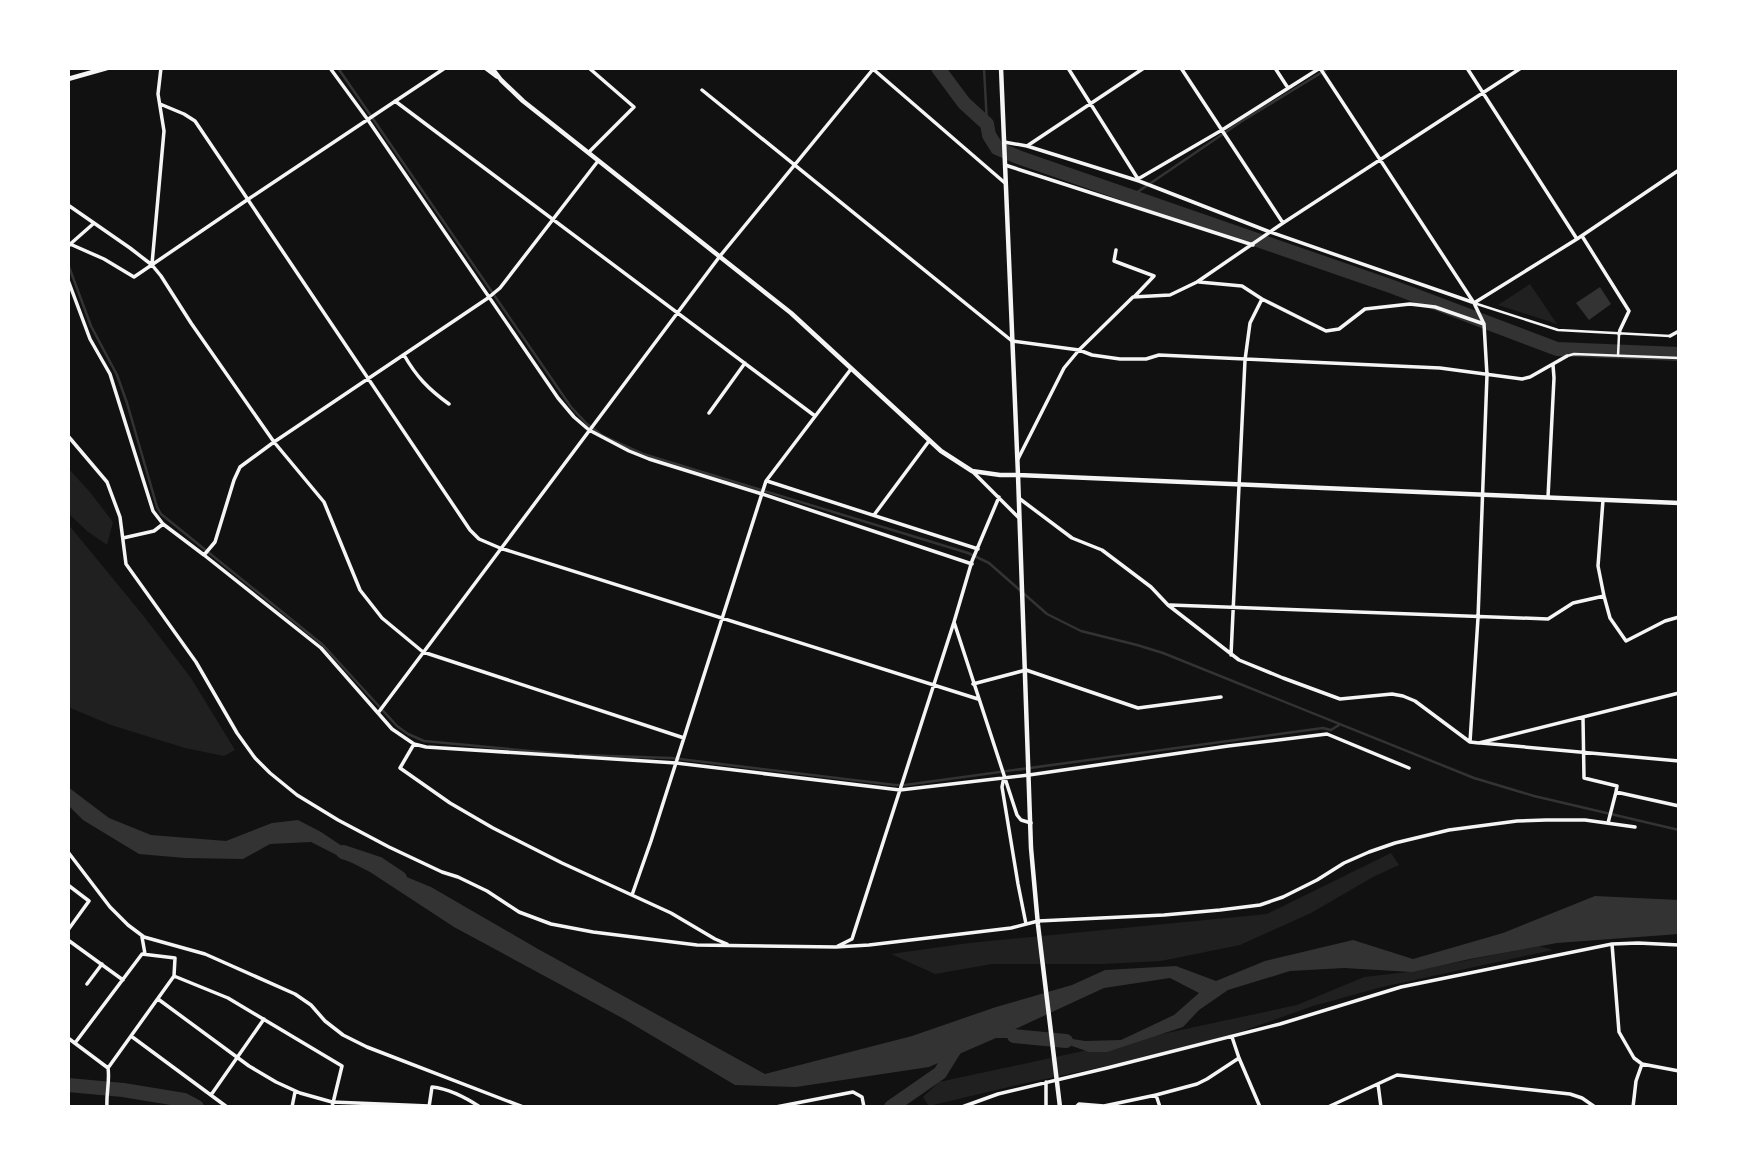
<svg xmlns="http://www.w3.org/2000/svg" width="1747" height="1175" viewBox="0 0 1747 1175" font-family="'Crimson Pro',serif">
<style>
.green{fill:#202020}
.water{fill:#333}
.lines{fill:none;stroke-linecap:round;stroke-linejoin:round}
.stream{stroke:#333;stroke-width:2.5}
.river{stroke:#333;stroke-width:14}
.pedestrian{stroke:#f5f5f5;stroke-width:2.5}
.minor{stroke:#f5f5f5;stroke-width:3.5}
.tertiary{stroke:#f5f5f5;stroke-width:4.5}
.secondary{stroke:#f5f5f5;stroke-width:4.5}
</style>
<rect width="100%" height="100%" fill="#111"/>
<path class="green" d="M1530,284L1557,324L1498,305Z
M68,468L89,491L113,522L107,545L87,531L68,513Z
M68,524L142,614L191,678L235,750L224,756L185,748L111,725L68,707Z
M1391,853L1399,865L1373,877L1311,913L1240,945L1161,961L1103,964H992L935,974L891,954L969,943L1267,914Z
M1539,946L1553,950L1382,987L1313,1006L1240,1032L1145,1058L1021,1084L929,1106L923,1097L939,1082L1297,1005L1364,977L1408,972Z"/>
<path class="water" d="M1600,287L1611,304L1589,320L1576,303Z
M68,787L109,818L151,835L226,841L272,823L298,820L321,832L360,858L431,887L538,949L765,1074L912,1036L996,1007L1072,985L1105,970L1176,966L1216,981L1265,961L1353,940L1413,959L1503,933L1595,896L1679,900V934L1557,943L1470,959L1412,972L1344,968L1290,971L1228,990L1199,1010L1183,1027L1107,1052H1089L1055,1040L1054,1036L1085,1041L1121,1040L1174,1015L1199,993L1170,978L1104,988L1011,1031L1031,1033L1032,1038H996L929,1067L796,1087L735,1085L624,1019L454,927L370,872L311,842L270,844L243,859L185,858L139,854L83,820L68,805Z"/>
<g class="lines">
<path class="stream" d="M338,68L571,407L587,424L603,436L643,454L968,553L989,563L1047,614L1081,631L1137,645L1163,653L1474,778L1534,796L1679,830
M984,68L987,124
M1129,196L1139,191L1242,121L1329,68
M68,264L91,326L117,375L127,403L157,507L161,514L323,645L397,726L408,734L424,741L573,755
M580,755L671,758L895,785H905L1323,728L1331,730L1339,725"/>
<path class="river" d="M938,68L964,103L987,124L989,135L997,148L1018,157L1393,287L1557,349L1679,354
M343,852L379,864L400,878
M1014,1036L1066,1041
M68,1085L123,1090L184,1100L197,1107
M891,1107L940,1073L958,1044"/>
<path class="pedestrian" d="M1474,303L1558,330L1670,336
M1567,356L1574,354L1679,358
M1618,356L1619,335"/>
<path class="minor" d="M330,68L368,120L558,398L574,417L589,430L629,451L649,459L762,494L972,564
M485,68L497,77
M589,68L634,107L589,152
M1068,68L1138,179
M1181,68L1283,223
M1275,68L1288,88
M1320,68L1474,303L1484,324L1487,375L1478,618L1470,742
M1467,68L1577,239
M873,69L1005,183
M702,90L1012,341L1079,350L1092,355L1120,359H1146L1159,355L1440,368L1522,379L1530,377L1567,356
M395,101L815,416
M160,104L184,114L195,121L470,530L479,539L500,548L978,699
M1004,142L1027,146L1139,181L1270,232L1472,302
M1027,146L1144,68
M1005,165L1253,245
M1138,179L1222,130L1320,68
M68,205L130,248L152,265L161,276L191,323L274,442L324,502L360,590L382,618L423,652L684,738
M1582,236L1629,311L1620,330L1619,334
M70,244L104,259L134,277L247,200L445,68
M68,246L93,224
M1116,250L1114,261L1154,276L1135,296
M152,264L164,131L158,94L161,68
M68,280L90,339L110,374L153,511L163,524L204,555L321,648L392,729L414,744L400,768L450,803L493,828L562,863L671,913L715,939L727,944
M1199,282L1242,286L1262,299L1326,331L1339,329L1365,309L1410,304L1435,307L1484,324
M1474,303L1577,239L1679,170
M1670,336L1679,331
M404,355C416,376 428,389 449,404
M709,413L745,363
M68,436L107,482L120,517L126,564L196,662L237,733L255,758L270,773L297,795L338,820L389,847L442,872L458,877L487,891L519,912L551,924L593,932L697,945L836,947L869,945L1011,928L1038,921L1164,915L1220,910L1260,905L1283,897L1317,880L1344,863L1369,852L1395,843L1449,830L1517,821L1546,820H1585L1635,827
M1018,459L1064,368L1079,350L1133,297L1170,295L1197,282L1283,223L1521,68
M972,471L1018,517
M767,481L978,549
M999,497L972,561L954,622L1017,815L1021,820L1031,823
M1548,497L1554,378L1553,365
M1020,499L1072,538L1102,550L1151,587L1168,605L1239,660L1283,678L1340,699L1392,694L1403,696L1415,701L1470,742L1479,743L1679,693
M874,515L929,441
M123,538L154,531L163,524
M204,555L215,542L234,480L240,467L274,442L488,298L500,288L598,161
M1604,596L1610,618L1626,641L1665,621L1679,617
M1170,605L1548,619L1573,603L1604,596L1598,566L1603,500
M1231,655L1245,360L1250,323L1262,299
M973,684L1026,670L1138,708L1221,697
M378,713L720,256L874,68
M1583,718L1584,778L1617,786L1616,792
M1481,743L1679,761
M414,744L426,747L676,763L900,790L1029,775L1228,746L1327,734L1409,768
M1004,777L1002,787L1018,884L1026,924
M1608,823L1616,792L1679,806
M68,852L110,907L128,925L144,937L205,954L295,994L311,1005L325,1021L343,1035L367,1047L523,1107
M68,885L89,901L68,930
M632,895L651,841L766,481L851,369
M142,937L145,954
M68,940L123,980
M1612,944L1619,1032L1634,1058L1642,1064L1679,1071
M838,946L852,939L954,622
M174,976L228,998L342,1066L332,1107
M87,984L102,964
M158,999L249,1066L276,1082L300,1093L332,1102L429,1106
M131,1036L227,1107
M1232,1037L1239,1058L1260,1107
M68,1038L108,1068
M75,1043L142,954L175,958L174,976L108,1068C110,1081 106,1094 107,1107
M1046,1082V1107
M1378,1084L1381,1107
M211,1095L264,1019
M1156,1095L1160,1107
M292,1107L295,1092
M429,1107L432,1087C450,1089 465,1097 480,1107
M776,1107L853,1092L862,1097L864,1107
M962,1107L998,1094L1107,1068L1280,1024L1401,987L1612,944L1638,943L1679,945
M1076,1107L1079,1104L1104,1106L1156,1095L1197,1084L1207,1079L1239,1058
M1328,1107L1397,1075L1570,1094L1582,1098L1595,1107
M1633,1107L1636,1081L1642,1064"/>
<path class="tertiary" d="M1001,68L1018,475L1679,503"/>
<path class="secondary" d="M492,68L501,80L523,101L791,313L941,451L972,471L1000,475H1018L1031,848L1038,925L1060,1107
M68,79L107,68"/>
</g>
<rect width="1747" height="1175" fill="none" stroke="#ffffff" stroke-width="140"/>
</svg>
